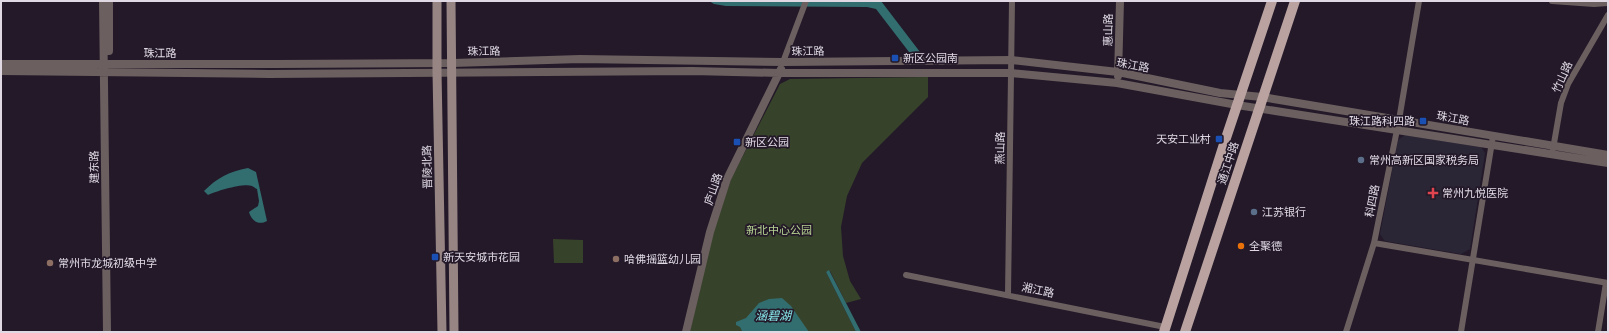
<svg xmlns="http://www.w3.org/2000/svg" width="1609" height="333" viewBox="0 0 1609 333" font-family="'DM Sans','Noto Sans SC',sans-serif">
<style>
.medical{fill:#2b2636}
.green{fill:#37422a}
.water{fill:#326d6f}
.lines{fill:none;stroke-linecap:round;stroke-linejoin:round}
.minor{stroke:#6b5f5f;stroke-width:6}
.tertiary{stroke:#6b5f5f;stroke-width:8}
.secondary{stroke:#978584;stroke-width:9}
.primary{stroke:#b9a2a0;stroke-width:10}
.transit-dot{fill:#1a4fb4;stroke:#231929;stroke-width:1.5}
.service-dot{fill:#5c6f8a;stroke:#231929;stroke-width:1.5}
.health-dot{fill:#e0444e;stroke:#231929;stroke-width:1.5}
.food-dot{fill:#e8710a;stroke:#231929;stroke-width:1.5}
.education-dot{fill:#8d6e63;stroke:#231929;stroke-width:1.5}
.labels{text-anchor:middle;stroke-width:3.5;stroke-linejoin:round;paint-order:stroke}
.street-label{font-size:11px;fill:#e0d9e4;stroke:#231929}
.poi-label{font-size:11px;fill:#e0d9e4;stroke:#231929;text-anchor:start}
.park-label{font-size:11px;fill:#b6d291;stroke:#231929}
.water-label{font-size:12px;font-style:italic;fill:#87e8eb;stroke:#231929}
</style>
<rect width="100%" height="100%" fill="#231929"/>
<path class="medical" d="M1405,135L1481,147L1485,153L1470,249L1461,254L1385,241L1380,234L1398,140Z"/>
<path class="green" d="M928,77V97L862,163L847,196L841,227L843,256L850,281L861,299L846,303L830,271L826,272L856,332H690L701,280L713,233L731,179L780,84L790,79Z
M553,239L583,240V263H554Z"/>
<path class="water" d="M709,1H881L920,52H909L876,9L867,7L726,6L714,4Z
M248,168L256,172L267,221C258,226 251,220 249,212L258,206L259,201L257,189C255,188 254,187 252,186C243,183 217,191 208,195L204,191C218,177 229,172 248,168Z
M829,270L861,332H856L826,272Z
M782,298L791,306L809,332H740L742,331L740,327L736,325V322L746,318L759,303L769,299Z"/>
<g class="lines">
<path class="minor" d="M1552,1L1594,4L1608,3
M783,62L806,1
M1553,149L1561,103L1568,84L1608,15
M1374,243L1608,283
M906,275L1165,327
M1008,295L1012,1
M1346,332L1374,243L1399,120L1419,1
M1461,332L1493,136
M1598,332L1606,283"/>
<path class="tertiary" d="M103,1L107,332
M109,51V1
M1,64H277L453,63L580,59L783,62L1011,60L1118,72L1220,93L1262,97L1608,155
M1,71L269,74L692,71L779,73H1011L1117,83L1237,105L1608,163
M1118,76L1120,1
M686,332L710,232L727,179L781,69"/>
<path class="secondary" d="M437,1V72L442,332
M451,1L454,332"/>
<path class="primary" d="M1164,332L1225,141L1272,1
M1185,332L1295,1"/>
</g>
<g class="transit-dot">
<rect x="891" y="54" width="8" height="8" rx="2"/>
<rect x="1419" y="117" width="8" height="8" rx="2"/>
<rect x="1215" y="135" width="8" height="8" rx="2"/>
<rect x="733" y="138" width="8" height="8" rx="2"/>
<rect x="431" y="253" width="8" height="8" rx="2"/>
</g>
<g class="service-dot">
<circle cx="1361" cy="160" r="4"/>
<circle cx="1254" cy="212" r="4"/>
</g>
<path class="health-dot" d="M1431 187h4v4h4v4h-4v4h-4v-4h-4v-4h4z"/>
<circle class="food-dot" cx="1241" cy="246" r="4"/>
<g class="education-dot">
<circle cx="616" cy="259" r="4"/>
<circle cx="50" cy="263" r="4"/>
</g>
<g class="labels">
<g class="street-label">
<text transform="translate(1108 30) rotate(-89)" y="4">惠山路</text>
<text transform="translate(484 51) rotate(-1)" y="4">珠江路</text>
<text transform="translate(808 51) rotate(-1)" y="4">珠江路</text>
<text x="160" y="57">珠江路</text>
<text transform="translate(1133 65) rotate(10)" y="4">珠江路</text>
<text transform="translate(1562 77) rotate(-66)" y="4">竹山路</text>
<text transform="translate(1453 118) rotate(10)" y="4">珠江路</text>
<text transform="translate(1000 148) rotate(-89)" y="4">燕山路</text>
<text transform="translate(1228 163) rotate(-72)" y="4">通江中路</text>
<text transform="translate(94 167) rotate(-91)" y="4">建东路</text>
<text transform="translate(427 167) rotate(-91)" y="4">晋陵北路</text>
<text transform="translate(713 189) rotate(-71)" y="4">庐山路</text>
<text transform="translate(1372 201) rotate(-79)" y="4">科四路</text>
<text transform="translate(1038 290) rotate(12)" y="4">湘江路</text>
</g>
<g class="poi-label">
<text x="903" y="62">新区公园南</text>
<text x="1415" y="125" text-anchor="end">珠江路科四路</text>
<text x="1211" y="143" text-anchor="end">天安工业村</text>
<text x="745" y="146">新区公园</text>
<text x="1369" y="164">常州高新区国家税务局</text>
<text x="1442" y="197">常州九悦医院</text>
<text x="1262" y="216">江苏银行</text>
<text x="1249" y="250">全聚德</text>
<text x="443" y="261">新天安城市花园</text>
<text x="624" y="263">哈佛摇篮幼儿园</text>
<text x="58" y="267">常州市龙城初级中学</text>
</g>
<g class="park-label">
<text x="779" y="234">新北中心公园</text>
</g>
<g class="water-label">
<text x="773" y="320">涵碧湖</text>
</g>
</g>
<rect width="1609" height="333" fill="none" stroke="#e0d9e4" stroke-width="4"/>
</svg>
